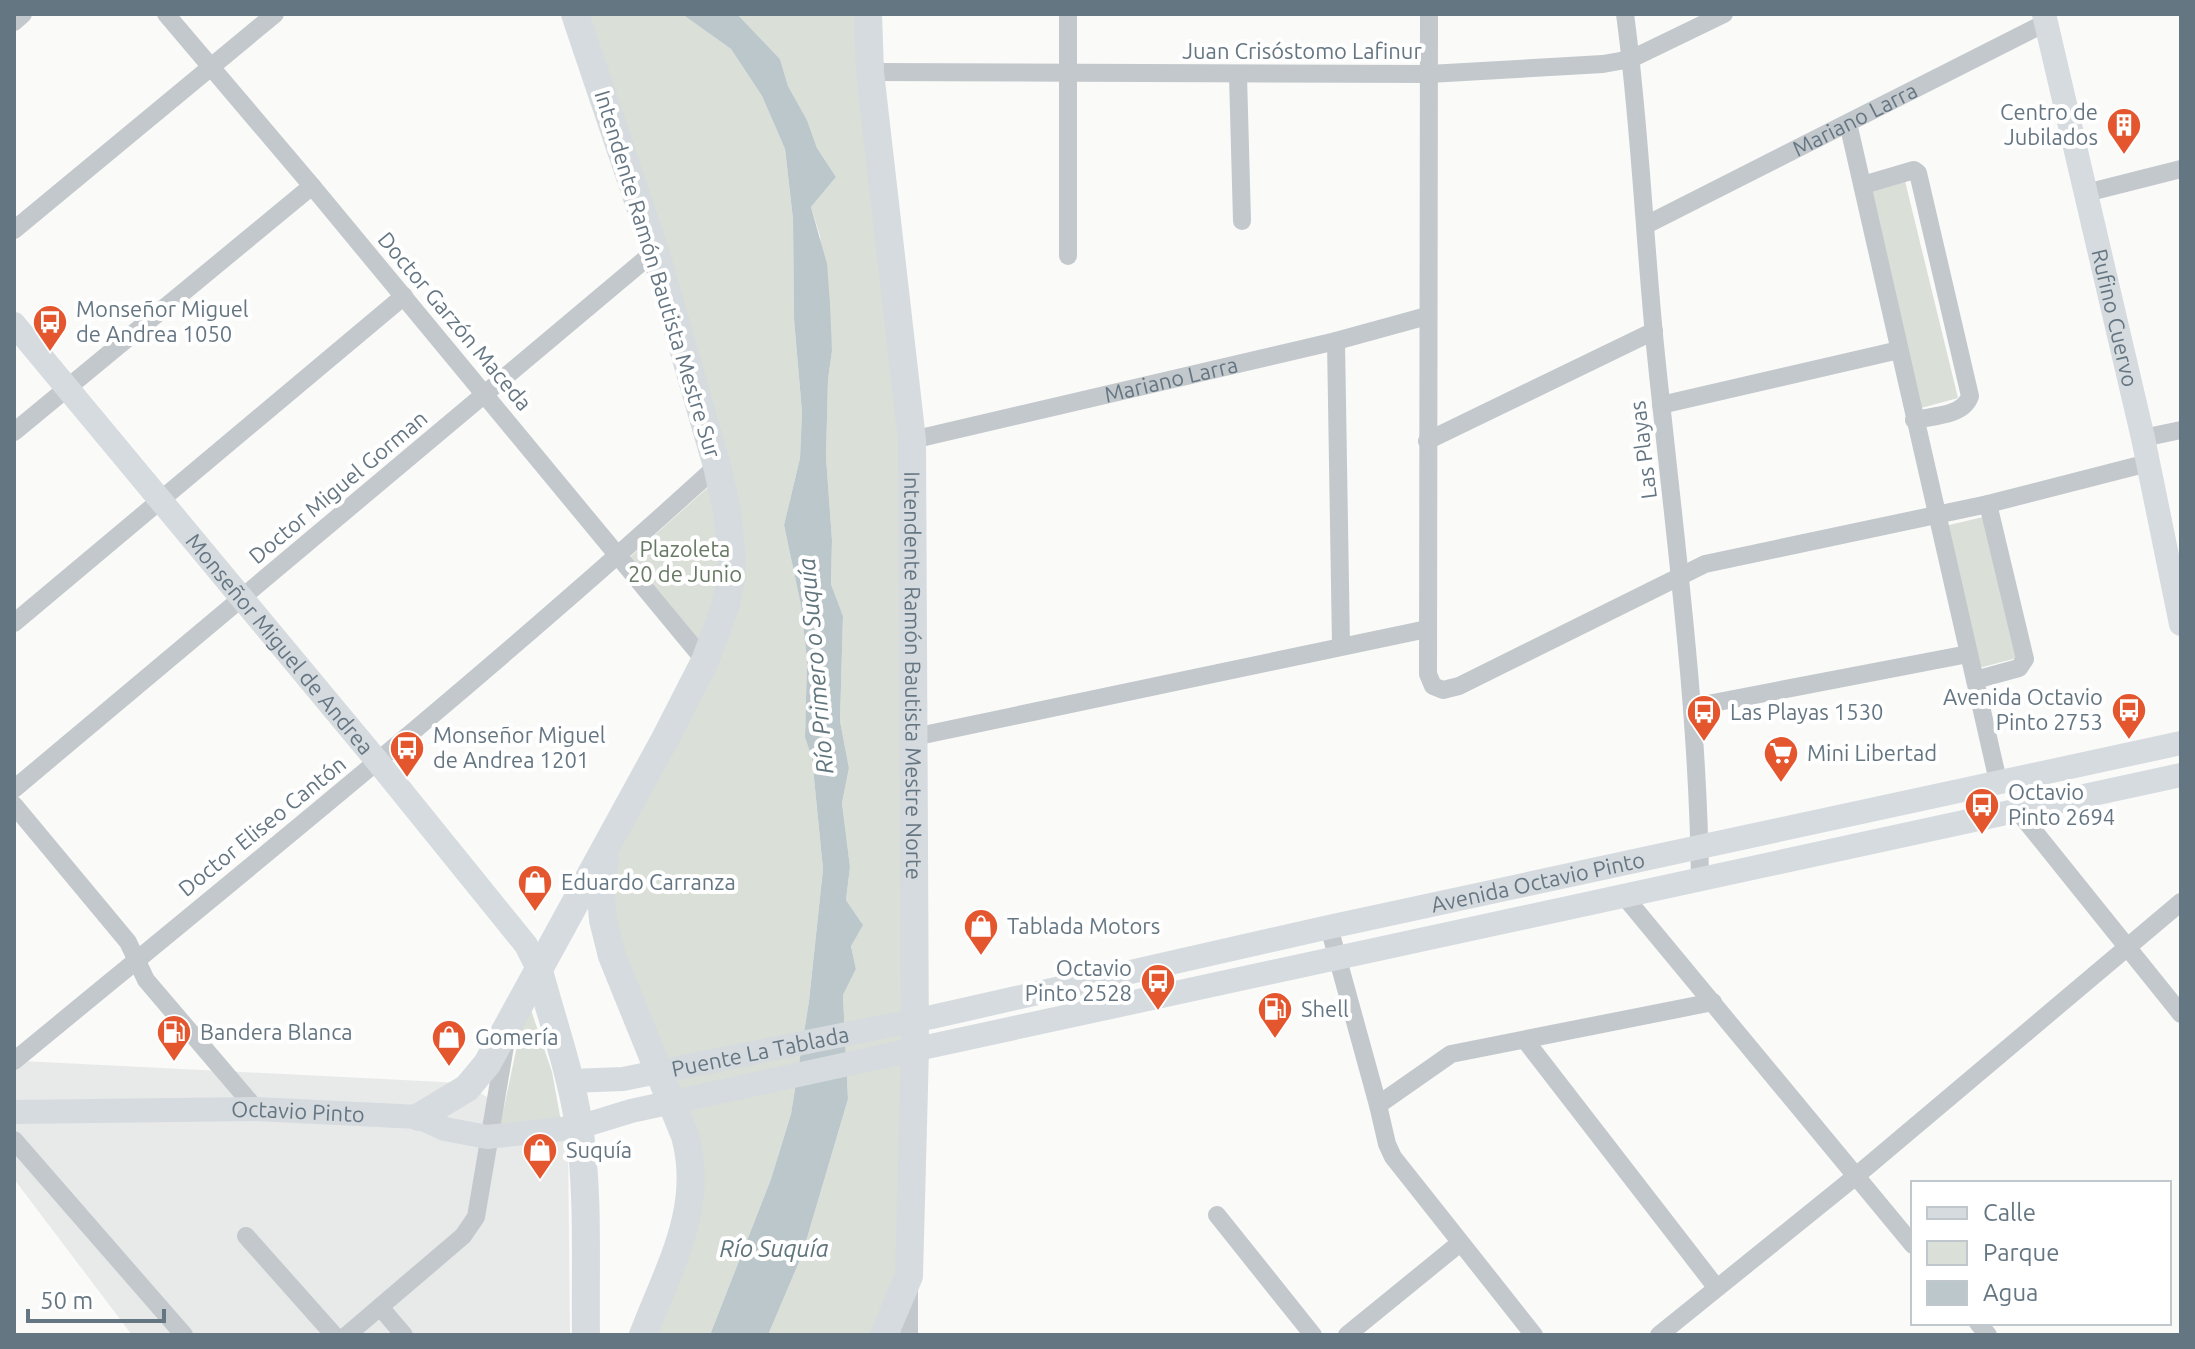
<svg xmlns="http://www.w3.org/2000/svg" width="2195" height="1349" viewBox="0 0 2195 1349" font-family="Ubuntu,sans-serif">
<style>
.built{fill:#e8e9e9}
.green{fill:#dadfd7}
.water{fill:#bbc7cb}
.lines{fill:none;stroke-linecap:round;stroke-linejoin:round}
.street{stroke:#c3c8cc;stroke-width:18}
.secondary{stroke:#d6dbdf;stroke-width:24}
.primary{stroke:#d6dbdf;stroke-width:28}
.labels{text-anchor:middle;stroke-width:8;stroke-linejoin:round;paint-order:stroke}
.street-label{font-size:22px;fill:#657683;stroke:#fff}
.poi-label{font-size:22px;fill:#657683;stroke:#fff;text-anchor:start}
.park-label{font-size:22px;fill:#687a64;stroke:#fff}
.water-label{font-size:24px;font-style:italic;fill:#60757c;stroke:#fff}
</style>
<rect width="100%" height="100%" fill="#fafaf8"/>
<path class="built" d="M22,1061L462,1083L568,1142L570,1335H132L14,1179V1070Z"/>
<path class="green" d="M575,14H682L731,49L762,96L785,149L793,219L794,319L802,412L800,458L784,525L801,604L807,660L805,736L812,758L823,869L809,1001L791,1114L771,1179L710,1335H643L692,1184L612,956L607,844L665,739L732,558Z
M737,14H868L912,440L909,1276L884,1335H768L802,1255L848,1099L843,995L856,969L851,946L861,922L846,900L850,867L842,803L849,768L840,721L843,616L831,584L832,540L826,457L828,379L832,351L820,236L811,207L836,177L817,148L807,120L788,86L780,59Z
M1905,181L1958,398L1921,408L1869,191Z
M714,482L724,560L703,646L630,557Z
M1983,517L2017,658L1979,668L1945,526Z
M531,1010L552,1072L561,1121L500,1126L521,1027Z"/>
<path class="water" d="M682,14H737L780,59L788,86L807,120L817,148L836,177L811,207L827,264L830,304L832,351L828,379L826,457L832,540L831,584L843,616L840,721L849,768L842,803L850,867L846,900L863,925L851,946L856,969L843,995L848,1099L802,1255L768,1335H710L771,1179L791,1114L809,1001L823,869L812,758L805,737L807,660L801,605L784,525L800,458L802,412L794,319L793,219L785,149L762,96L731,49Z"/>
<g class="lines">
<g class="street">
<path d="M166,14L312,186L705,661"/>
<path d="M1068,14V256"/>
<path d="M1429,14L1428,674L1433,686L1443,690L1459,686L1705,564L1988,504L2148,463"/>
<path d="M1625,14C1640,124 1644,235 1655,345C1673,524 1698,701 1700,881"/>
<path d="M14,22L23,14"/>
<path d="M870,72L1429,74L1603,64L1631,59L1724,14"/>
<path d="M1238,75L1242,221"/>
<path d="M1848,123L1998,781"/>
<path d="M1863,185L1914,170L1918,173L1970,396C1964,416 1932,416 1914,420"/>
<path d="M2086,193L2181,169"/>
<path id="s1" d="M1646,225L2047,22"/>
<path d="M14,230L275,14"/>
<path d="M1336,341L1341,646"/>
<path d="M1661,405L1899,350"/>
<path d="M14,432L312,186"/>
<path d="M2143,438L2181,430"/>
<path id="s2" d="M912,440L1336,341L1427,316"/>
<path d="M1427,441L1654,331"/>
<path d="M14,623L404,296"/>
<path d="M1975,680L2019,668L2025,659L1988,504"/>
<path d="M1692,707L1968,654"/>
<path d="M914,737L1427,629"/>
<path d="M14,789L655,251"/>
<path d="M14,805L128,942L146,980L256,1109"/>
<path d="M2017,810L2181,1014"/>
<path d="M1624,896L1913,1245"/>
<path d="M1329,927L1378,1105L1387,1144L1393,1157L1534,1335"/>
<path d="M1525,1040L1716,1287"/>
<path d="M14,1061C251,866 490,673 717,466"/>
<path d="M1378,1105L1451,1054L1713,1002"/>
<path d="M14,1140L184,1335"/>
<path d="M1217,1215L1313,1335"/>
<path d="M246,1236L334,1335"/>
<path d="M380,1307L404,1335"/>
<path d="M1978,1323L1988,1335"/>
<path d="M347,1335L463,1236L476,1217L505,1046"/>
<path d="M909,1335V1287"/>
<path d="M1347,1335L1460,1243"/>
<path d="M1659,1335L1856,1176L2181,902"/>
</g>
<g class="secondary">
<path id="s3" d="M2044,14L2143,438L2181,624"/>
<path id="s4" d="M14,324L378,762L526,945L539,971"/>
<path id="s5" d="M571,1081L623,1079L932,1017L1329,927L2181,743"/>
<path id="s6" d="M14,1112L256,1109L419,1117L445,1129L487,1137L579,1127L631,1111L2181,775"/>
</g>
<g class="primary">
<path id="s7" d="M868,14L870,72L912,440L915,1050L909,1276L884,1335"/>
<path d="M605,857L601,895L603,920L612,956L685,1136C705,1208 668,1269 643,1335"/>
<path d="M539,971C553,1023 571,1073 579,1126C589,1195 585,1266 586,1335"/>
<path d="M419,1117L467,1088L487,1064L665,739L705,661L725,607L731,578L732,558L727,511L717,466L655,251L575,14"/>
</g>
</g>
<defs>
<g id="building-pin" transform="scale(1.8)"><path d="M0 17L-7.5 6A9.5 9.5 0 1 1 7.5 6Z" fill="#e4572e" stroke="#fff"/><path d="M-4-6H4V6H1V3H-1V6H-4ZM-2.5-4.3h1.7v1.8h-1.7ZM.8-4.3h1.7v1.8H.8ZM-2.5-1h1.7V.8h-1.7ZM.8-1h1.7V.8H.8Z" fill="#fff"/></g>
<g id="bus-pin" transform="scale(1.8)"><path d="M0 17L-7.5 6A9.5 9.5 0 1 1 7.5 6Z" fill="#e4572e" stroke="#fff"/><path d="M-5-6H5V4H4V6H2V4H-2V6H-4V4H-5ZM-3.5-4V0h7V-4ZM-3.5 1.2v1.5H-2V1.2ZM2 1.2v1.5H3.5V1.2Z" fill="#fff"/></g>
<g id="supermarket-pin" transform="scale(1.8)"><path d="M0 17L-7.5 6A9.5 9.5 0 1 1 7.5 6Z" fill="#e4572e" stroke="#fff"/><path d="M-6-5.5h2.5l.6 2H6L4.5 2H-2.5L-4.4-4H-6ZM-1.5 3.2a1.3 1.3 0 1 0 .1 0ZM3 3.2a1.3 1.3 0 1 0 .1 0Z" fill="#fff"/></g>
<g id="shop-pin" transform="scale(1.8)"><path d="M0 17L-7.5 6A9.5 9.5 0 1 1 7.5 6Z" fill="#e4572e" stroke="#fff"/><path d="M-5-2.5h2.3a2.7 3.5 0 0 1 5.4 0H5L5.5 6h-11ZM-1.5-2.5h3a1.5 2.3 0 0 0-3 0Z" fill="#fff"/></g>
<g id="fuel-pin" transform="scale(1.8)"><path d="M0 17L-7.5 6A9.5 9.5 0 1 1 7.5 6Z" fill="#e4572e" stroke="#fff"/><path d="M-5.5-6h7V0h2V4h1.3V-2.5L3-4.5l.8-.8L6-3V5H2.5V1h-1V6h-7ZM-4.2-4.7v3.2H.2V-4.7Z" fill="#fff"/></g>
</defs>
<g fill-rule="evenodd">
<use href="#building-pin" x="2124" y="125"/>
<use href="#bus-pin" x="50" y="322"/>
<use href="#bus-pin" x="2129" y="710"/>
<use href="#bus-pin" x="1704" y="712"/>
<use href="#bus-pin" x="407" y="748"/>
<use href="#supermarket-pin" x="1781" y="753"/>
<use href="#bus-pin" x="1982" y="805"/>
<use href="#shop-pin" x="535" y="882"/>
<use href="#shop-pin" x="981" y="926"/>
<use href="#bus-pin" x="1158" y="981"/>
<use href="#fuel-pin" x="1275" y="1009"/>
<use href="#fuel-pin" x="174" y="1032"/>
<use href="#shop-pin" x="449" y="1037"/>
<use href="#shop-pin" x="540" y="1150"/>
</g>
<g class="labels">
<g class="street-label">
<text x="1302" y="59">Juan Crisóstomo Lafinur</text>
<text dy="8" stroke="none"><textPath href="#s1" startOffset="234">Mariano Larra</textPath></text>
<text transform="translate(658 274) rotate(73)" y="8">Intendente Ramón Bautista Mestre Sur</text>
<text dy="8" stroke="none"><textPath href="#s3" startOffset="312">Rufino Cuervo</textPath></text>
<text transform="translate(455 321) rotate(50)" y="8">Doctor Garzón Maceda</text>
<text dy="8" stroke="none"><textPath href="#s2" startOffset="266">Mariano Larra</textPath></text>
<text transform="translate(1643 450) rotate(-97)" y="8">Las Playas</text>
<text transform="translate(338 487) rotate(-40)" y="8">Doctor Miguel Gorman</text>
<text dy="8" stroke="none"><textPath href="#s4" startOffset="416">Monseñor Miguel de Andrea</textPath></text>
<text dy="8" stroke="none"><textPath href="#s7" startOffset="664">Intendente Ramón Bautista Mestre Norte</textPath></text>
<text transform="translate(262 826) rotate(-39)" y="8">Doctor Eliseo Cantón</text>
<text dy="8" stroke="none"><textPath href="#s5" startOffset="988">Avenida Octavio Pinto</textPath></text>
<text dy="8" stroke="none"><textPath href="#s5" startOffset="192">Puente La Tablada</textPath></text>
<text dy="8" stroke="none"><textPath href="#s6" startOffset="284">Octavio Pinto</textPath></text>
</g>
<g class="poi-label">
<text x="2098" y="120" text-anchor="end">Centro de<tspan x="2098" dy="25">Jubilados</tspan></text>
<text x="76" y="317">Monseñor Miguel<tspan x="76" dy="25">de Andrea 1050</tspan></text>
<text x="2103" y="705" text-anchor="end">Avenida Octavio<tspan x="2103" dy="25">Pinto 2753</tspan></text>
<text x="1730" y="720">Las Playas 1530</text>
<text x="433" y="743">Monseñor Miguel<tspan x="433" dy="25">de Andrea 1201</tspan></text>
<text x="1807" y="761">Mini Libertad</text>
<text x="2008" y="800">Octavio<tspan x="2008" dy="25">Pinto 2694</tspan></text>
<text x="561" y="890">Eduardo Carranza</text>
<text x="1007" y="934">Tablada Motors</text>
<text x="1132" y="976" text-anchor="end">Octavio<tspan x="1132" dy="25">Pinto 2528</tspan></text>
<text x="1301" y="1017">Shell</text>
<text x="200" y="1040">Bandera Blanca</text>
<text x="475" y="1045">Gomería</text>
<text x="566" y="1158">Suquía</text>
</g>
<g class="park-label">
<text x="685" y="557">Plazoleta<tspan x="685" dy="25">20 de Junio</tspan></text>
</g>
<g class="water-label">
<text transform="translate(816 666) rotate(-95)" y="8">Río Primero o Suquía</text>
<text x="774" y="1257">Río Suquía</text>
</g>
</g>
<rect width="2195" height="1349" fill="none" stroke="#657683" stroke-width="32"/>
<rect x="1911" y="1181" width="260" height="144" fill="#ffffff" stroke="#c1c8cd" stroke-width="2"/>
<rect x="1927" y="1207" width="40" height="12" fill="#d6dbdf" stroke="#c1c8cd" stroke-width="2"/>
<text x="1983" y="1221" font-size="24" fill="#657683">Calle</text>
<rect x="1927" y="1241" width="40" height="24" fill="#dadfd7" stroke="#c1c8cd" stroke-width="2"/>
<text x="1983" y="1261" font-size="24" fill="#657683">Parque</text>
<rect x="1927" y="1281" width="40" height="24" fill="#bbc7cb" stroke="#c1c8cd" stroke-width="2"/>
<text x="1983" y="1301" font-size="24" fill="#657683">Agua</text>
<path d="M28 1309v12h136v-12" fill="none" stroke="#657683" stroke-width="4"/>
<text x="40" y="1309" font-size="24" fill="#657683" stroke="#ffffff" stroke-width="6" paint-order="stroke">50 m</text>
</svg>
